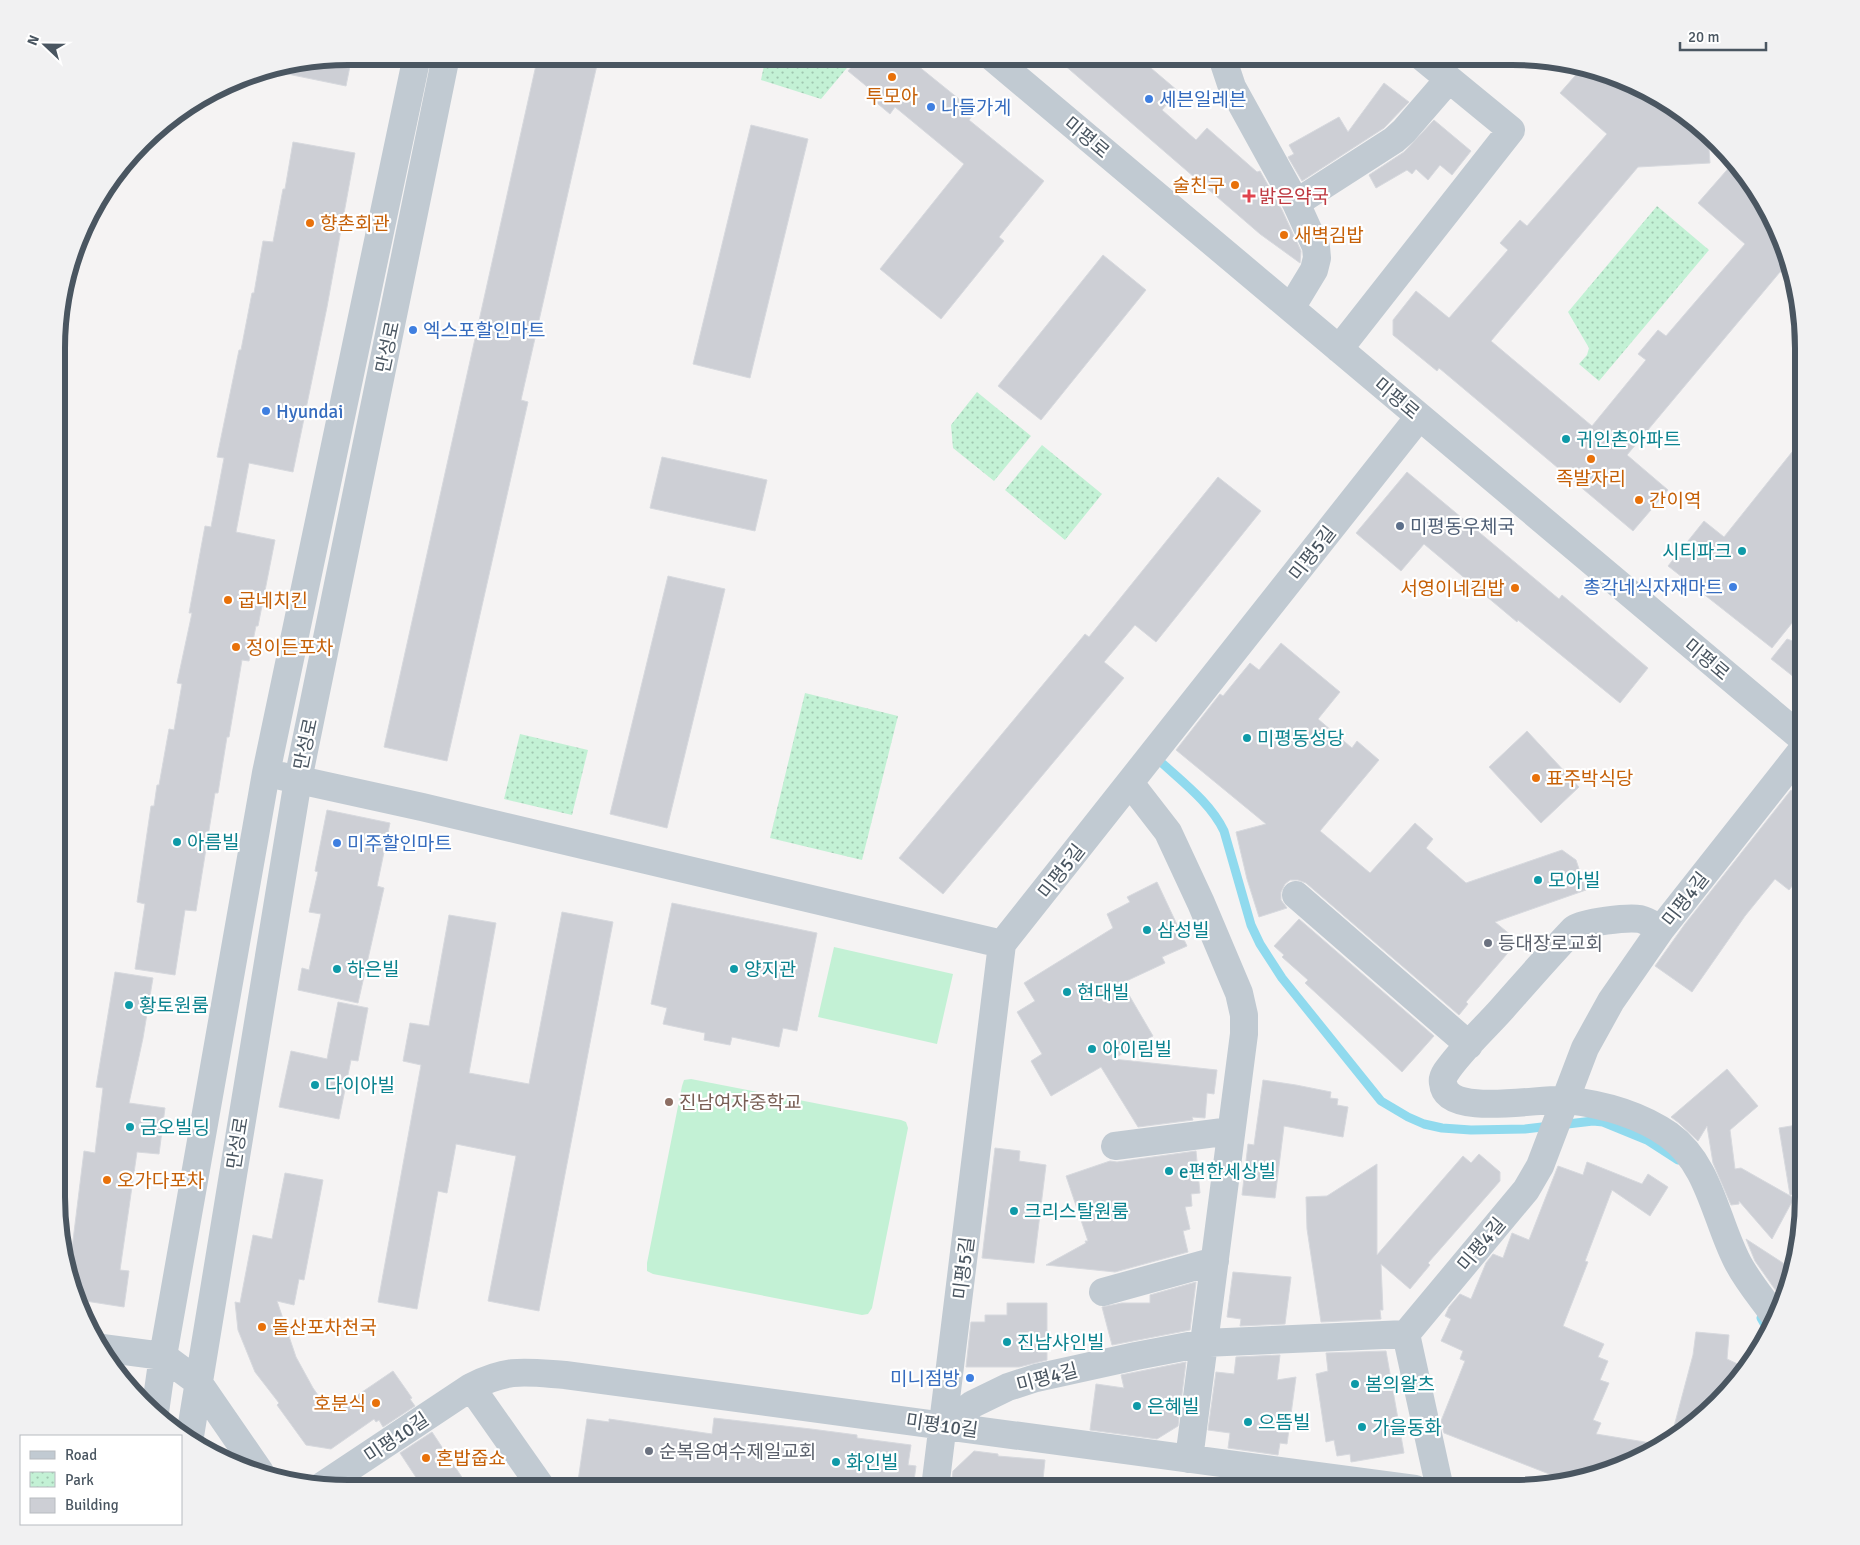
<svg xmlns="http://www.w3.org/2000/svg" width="1860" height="1545" viewBox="0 0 1860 1545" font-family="Signika,'Noto Sans KR',sans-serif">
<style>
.park{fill:url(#park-dots)}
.pitch{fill:#c3f1d5}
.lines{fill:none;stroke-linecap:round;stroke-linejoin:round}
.stream{stroke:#90daee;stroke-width:9}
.building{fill:#cdcfd5;stroke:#d7d9de}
.minor{stroke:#c1cad2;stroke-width:28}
.food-dot{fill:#e8710a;stroke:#fff;stroke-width:2}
.shop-dot{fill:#3f7fe0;stroke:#fff;stroke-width:2}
.health-dot{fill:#e0444e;stroke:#fff;stroke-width:2}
.culture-dot{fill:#0f9aa8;stroke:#fff;stroke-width:2}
.service-dot{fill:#5c6f8a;stroke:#fff;stroke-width:2}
.worship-dot{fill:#6b7280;stroke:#fff;stroke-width:2}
.education-dot{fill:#8d6e63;stroke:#fff;stroke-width:2}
.labels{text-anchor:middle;stroke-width:4.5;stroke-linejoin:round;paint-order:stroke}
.food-label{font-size:19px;fill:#c56008;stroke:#fff;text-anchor:start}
.shop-label{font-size:19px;fill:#366cbe;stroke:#fff;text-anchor:start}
.street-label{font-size:19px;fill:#4a5661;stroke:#fff}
.health-label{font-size:19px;fill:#be3a42;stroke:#fff;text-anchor:start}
.culture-label{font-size:19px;fill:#0d838f;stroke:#fff;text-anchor:start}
.service-label{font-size:19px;fill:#4e5e75;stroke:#fff;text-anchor:start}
.worship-label{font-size:19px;fill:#5b616d;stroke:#fff;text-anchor:start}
.education-label{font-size:19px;fill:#785e54;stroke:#fff;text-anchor:start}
.rim{fill:none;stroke:#4a5661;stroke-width:6}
</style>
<defs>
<pattern id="park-dots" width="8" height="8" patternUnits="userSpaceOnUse" patternTransform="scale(1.25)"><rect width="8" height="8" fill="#c3f1d5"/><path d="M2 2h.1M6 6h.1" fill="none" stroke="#a0c6b0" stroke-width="1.8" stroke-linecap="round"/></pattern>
</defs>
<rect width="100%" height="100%" fill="#f5f3f3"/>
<path class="park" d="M766,56L856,57L821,99L761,80Z
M1657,206L1709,250L1599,381L1579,364L1587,355L1589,348L1568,312Z
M977,392L1031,436L994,481L953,448L951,425Z
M1042,445L1102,494L1065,540L1005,490Z
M805,693L898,716L862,860L770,838Z
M520,734L588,750L572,815L504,799Z"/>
<path class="pitch" d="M834,947L953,974L937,1044L818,1017Z
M691,1079L901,1120L906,1122L908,1128L872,1308L868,1314L862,1315L653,1274L647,1271V1263L682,1086L684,1080Z"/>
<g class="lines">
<path class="stream" d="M1163,764C1185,784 1211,804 1224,831L1251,925L1260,944L1282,978L1381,1101L1408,1117L1424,1124L1442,1128L1471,1130L1525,1129L1593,1121L1603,1122L1647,1140L1678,1160
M1761,1318L1769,1332"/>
</g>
<path class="building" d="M352,56L346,86L273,71V69Z
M538,56H599L521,400L528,402L447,761L384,747Z
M860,57H907L975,112L969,120L1044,181L999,237L1004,241L941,319L880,269L964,164L895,107L890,114L872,99L876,94L848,71Z
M1055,57H1138L1178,91L1162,110L1196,140L1207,128L1257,172L1260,171L1282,210L1301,251L1300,263L1260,234Z
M1581,69L1624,79L1708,135L1710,163L1638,167L1491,341L1592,426L1646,360L1638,354L1658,330L1666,336L1745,244L1698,203L1733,163L1781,236L1789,272H1780L1627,455L1668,490L1633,531L1439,368L1437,371L1393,335V320L1416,291L1449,318L1508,250L1500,243L1520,220L1527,226L1607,134L1560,93Z
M1384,83L1409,102L1384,128L1302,181L1288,157L1294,154L1289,145L1339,117L1348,132Z
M1434,120L1471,151L1452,175L1440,165L1428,180L1416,169L1412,174L1407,170L1376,188L1369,175L1404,152Z
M751,125L808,139L750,378L693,364Z
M293,142L355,153L327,307L293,472L249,463L236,532L275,540L258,626H256L249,661L242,660L229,737H227L218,793H215L196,911L185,910L175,975L135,969L145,904L137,902L151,806H154L157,785H159L169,729L174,730L182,684L177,683L192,613H189L205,526L211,527L224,458L217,457L239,350H241L252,293H254L263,241L273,242L283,189H285Z
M1103,255L1146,290L1041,420L998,386Z
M1804,437V608L1772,648L1668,566L1704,521L1724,537Z
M662,457L767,480L755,531L650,508Z
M1407,472L1559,599L1562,595L1648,668L1620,703L1518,620L1517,622L1424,544L1401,571L1356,533Z
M1218,477L1261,511L1156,642L1135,625L1104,662L1124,678L943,894L899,858L1085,634L1089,637Z
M668,576L725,589L667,828L610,814Z
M1787,639L1804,645V685L1771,659Z
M1281,643L1340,692L1318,719L1352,748L1357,741L1379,760L1320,831L1370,873L1415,823L1433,839L1426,848L1466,883L1562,850L1576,860L1586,890L1495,922L1518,941L1466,1002L1468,1004L1459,1015L1306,883L1298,880H1290L1285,884L1281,892V900L1287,908L1259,917L1247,879L1236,832L1266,824L1176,750L1220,694L1223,696L1250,663L1259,670Z
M1527,731L1579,787L1541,823L1489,767Z
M1791,790L1803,800V873L1789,890L1775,879L1745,916L1692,992L1655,966L1685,924Z
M327,810L390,823L377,886L384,888L358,1003L298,990L302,968L309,970L321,914L309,912L318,872L315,871Z
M1157,882L1187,946L1162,957L1165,963L1122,983L1153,1036L1113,1059L1217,1070L1214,1094L1207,1093L1205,1118L1192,1117L1193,1120L1138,1127L1101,1067L1051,1096L1031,1061L1042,1054L1017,1012L1035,1001L1024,983L1113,928L1107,914L1130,902L1127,897Z
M672,903L817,933L797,1031L783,1028L779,1047L732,1037L730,1045L704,1040L705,1033L663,1024L667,1008L651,1004Z
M562,912L613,922L539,1311L488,1301L516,1156L456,1144L447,1193L438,1191L417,1309L378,1302L421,1065L403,1061L410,1023L429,1026L449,915L496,923L469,1073L529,1084Z
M1299,919L1434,1036L1402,1072L1305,983L1308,980L1282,957L1284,955L1274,946Z
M115,972L153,978L143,1038L129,1103L165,1108L159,1154L137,1152L120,1270L129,1271L124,1307L79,1300L70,1265L84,1151L95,1153L103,1088L96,1087Z
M338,1002L368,1008L358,1061L351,1060L339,1119L279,1107L291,1051L327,1059Z
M1727,1069L1758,1106L1730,1130L1735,1169L1741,1168L1794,1198L1772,1239L1739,1201V1204L1731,1205L1713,1163L1707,1126L1698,1141L1679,1123L1671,1117Z
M1263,1080L1296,1085L1331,1092L1330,1098L1338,1099L1337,1105L1348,1107L1343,1137L1284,1126L1275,1198L1242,1195L1248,1144L1254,1145Z
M1803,1124V1194L1790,1195L1779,1128Z
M995,1148L1020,1151L1019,1161L1046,1165L1034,1263L982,1258Z
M1196,1151L1200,1193L1191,1194L1192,1206L1185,1207L1190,1229L1183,1231L1188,1252L1115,1272L1046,1265L1086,1243L1085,1241H1088L1066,1176L1110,1161L1117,1162Z
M1479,1154L1500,1172V1181L1428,1263L1430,1265L1410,1289L1381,1264L1383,1310H1380L1381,1319L1321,1322L1307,1229L1306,1197L1327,1196L1377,1164V1255L1463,1156L1471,1163Z
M1587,1162L1642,1184L1648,1174L1668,1187L1650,1216L1612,1190L1585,1261L1588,1262L1563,1326L1604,1344L1598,1357L1608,1361L1600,1380L1609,1383L1593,1420L1601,1423L1596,1434L1657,1444L1624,1466L1562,1479L1444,1433L1441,1421L1465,1361L1460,1359L1463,1351L1441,1341L1451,1319L1445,1316L1449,1307L1460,1294L1471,1299L1486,1263L1493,1254L1503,1258L1512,1233L1529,1240L1558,1166L1583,1175Z
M285,1173L323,1180L304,1280L299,1279L294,1305L277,1301L296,1357L313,1388L327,1408L342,1398L346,1403L393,1371L412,1398L410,1399L415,1406L383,1427L379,1420L376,1422L374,1419L331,1449L306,1445L277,1405L279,1403L255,1372L238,1330L235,1302L240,1303L253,1235L272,1239Z
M1746,1239L1783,1263L1787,1275L1781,1298L1755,1261Z
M1233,1272L1291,1277L1285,1324L1240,1326L1241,1319L1227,1317Z
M1196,1282L1190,1330L1112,1345L1102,1307L1122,1303H1150V1295Z
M1007,1303H1047V1360L1019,1367H966L971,1322H985V1315H1007Z
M1696,1332L1729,1335L1727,1359L1744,1367L1718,1403L1672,1434L1693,1355Z
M1386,1351L1404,1453L1351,1462L1350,1454L1337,1456L1334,1440L1326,1442L1316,1374L1328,1371L1326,1353Z
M1280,1355L1277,1380L1296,1377L1287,1444L1280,1443L1278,1455L1228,1448L1230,1433L1208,1430L1216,1372L1234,1374L1236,1357Z
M1186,1362L1178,1426L1157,1439L1090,1430L1096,1384L1124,1388L1121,1375Z
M714,1418L811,1429L857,1435V1438L911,1445L908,1465L916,1466L913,1488H736L679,1481L677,1488H577L587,1419L609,1422V1419L712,1434Z
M432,1432L469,1488H423L400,1453Z
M974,1451L998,1454V1456L1045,1460L1042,1489L951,1488L953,1471Z"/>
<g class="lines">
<path class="minor" d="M992,57L1803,739
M1222,57L1232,87L1296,203L1316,247L1317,258L1314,270L1291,308
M1296,203L1394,140L1404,131L1449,79
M1339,349L1511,130L1422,57
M281,776L422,807L1002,944
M1130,783L1168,832L1201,903L1239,993L1244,1015V1034L1189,1459
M1296,895L1469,1045
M1661,929C1655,926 1648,921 1640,919C1627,917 1585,922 1574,929C1549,955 1525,983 1501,1010C1483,1030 1461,1050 1446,1072C1444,1075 1442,1079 1443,1083C1446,1119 1544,1097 1566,1100C1601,1104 1639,1114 1669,1135C1709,1164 1715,1217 1736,1259C1746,1280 1763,1299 1776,1318
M1115,1146L1231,1131
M1103,1292L1215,1261
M1406,1334L1440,1489
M102,1348L163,1356L198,1382L260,1472
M471,1387L542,1488
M155,1412L163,1356L266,773L417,56
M944,1426L973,1404L1008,1387L1036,1378L1136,1356L1204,1343L1406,1334L1526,1190L1540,1166L1585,1048L1611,1001L1661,929L1803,749
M190,1436L298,780L446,56
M322,1486L471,1387C509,1368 524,1372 565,1375L1415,1489
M935,1488L1002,944L1419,417"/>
</g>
<g class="food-dot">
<circle cx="892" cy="77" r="5"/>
<circle cx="1235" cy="185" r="5"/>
<circle cx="310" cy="223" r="5"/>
<circle cx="1284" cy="235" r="5"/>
<circle cx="1591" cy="459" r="5"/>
<circle cx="1639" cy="500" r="5"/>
<circle cx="1515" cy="588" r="5"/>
<circle cx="228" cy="600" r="5"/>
<circle cx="236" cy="647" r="5"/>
<circle cx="1536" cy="778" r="5"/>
<circle cx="107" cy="1180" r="5"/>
<circle cx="262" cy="1327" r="5"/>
<circle cx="376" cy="1403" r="5"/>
<circle cx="426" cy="1458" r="5"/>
</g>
<g class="shop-dot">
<circle cx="1149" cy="99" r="5"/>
<circle cx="931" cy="107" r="5"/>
<circle cx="413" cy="330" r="5"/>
<circle cx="266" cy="411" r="5"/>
<circle cx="1733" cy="587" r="5"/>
<circle cx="337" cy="843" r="5"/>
<circle cx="970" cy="1378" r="5"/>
</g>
<path class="health-dot" d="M1246.5 188.5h5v5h5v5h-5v5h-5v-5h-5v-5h5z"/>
<g class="culture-dot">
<circle cx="1566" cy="439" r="5"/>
<circle cx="1742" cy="551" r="5"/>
<circle cx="1247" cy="738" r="5"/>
<circle cx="177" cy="842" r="5"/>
<circle cx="1538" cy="880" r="5"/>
<circle cx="1147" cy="930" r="5"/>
<circle cx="337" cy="969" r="5"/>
<circle cx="734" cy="969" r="5"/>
<circle cx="1067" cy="992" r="5"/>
<circle cx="129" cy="1005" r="5"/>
<circle cx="1092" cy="1049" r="5"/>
<circle cx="315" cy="1085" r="5"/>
<circle cx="130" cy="1127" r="5"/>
<circle cx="1169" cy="1171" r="5"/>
<circle cx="1014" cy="1211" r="5"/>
<circle cx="1007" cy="1342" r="5"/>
<circle cx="1355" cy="1384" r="5"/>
<circle cx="1137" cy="1406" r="5"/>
<circle cx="1248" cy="1422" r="5"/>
<circle cx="1362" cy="1427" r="5"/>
<circle cx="836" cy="1462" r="5"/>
</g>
<circle class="service-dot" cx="1400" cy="526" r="5"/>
<g class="worship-dot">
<circle cx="1488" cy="943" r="5"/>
<circle cx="649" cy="1451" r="5"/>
</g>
<circle class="education-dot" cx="669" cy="1102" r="5"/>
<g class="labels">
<g class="food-label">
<text x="892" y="103" text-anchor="middle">투모아</text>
<text x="1225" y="192" text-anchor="end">술친구</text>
<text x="320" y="230">향촌회관</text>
<text x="1294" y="242">새벽김밥</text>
<text x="1591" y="485" text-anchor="middle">족발자리</text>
<text x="1649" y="507">간이역</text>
<text x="1505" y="595" text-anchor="end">서영이네김밥</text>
<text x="238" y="607">굽네치킨</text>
<text x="246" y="654">정이든포차</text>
<text x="1546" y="785">표주박식당</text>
<text x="117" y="1187">오가다포차</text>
<text x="272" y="1334">돌산포차천국</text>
<text x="366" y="1410" text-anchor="end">호분식</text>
<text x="436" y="1465">혼밥줍쇼</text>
</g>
<g class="shop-label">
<text x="1159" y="106">세븐일레븐</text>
<text x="941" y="114">나들가게</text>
<text x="423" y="337">엑스포할인마트</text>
<text x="276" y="418">Hyundai</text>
<text x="1723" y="594" text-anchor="end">총각네식자재마트</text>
<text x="347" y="850">미주할인마트</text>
<text x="960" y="1385" text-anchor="end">미니점방</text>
</g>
<g class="street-label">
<text transform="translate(1087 137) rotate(40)" y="7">미평로</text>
<text transform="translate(387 347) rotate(-78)" y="7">만성로</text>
<text transform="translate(1397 398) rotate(40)" y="7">미평로</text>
<text transform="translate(1312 553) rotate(-52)" y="7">미평5길</text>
<text transform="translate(1707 659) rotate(40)" y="7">미평로</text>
<text transform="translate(305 744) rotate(-78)" y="7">만성로</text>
<text transform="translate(1061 871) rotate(-52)" y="7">미평5길</text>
<text transform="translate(1685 899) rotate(-52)" y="7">미평4길</text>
<text transform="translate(237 1143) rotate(-81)" y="7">만성로</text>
<text transform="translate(1481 1244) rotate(-50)" y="7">미평4길</text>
<text transform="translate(963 1268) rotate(-83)" y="7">미평5길</text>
<text transform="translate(1047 1377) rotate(-15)" y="7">미평4길</text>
<text transform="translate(942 1425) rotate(8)" y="7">미평10길</text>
<text transform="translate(396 1437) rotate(-34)" y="7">미평10길</text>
</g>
<g class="health-label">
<text x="1259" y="203">밝은약국</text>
</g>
<g class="culture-label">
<text x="1576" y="446">귀인촌아파트</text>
<text x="1732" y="558" text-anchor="end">시티파크</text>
<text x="1257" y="745">미평동성당</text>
<text x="187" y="849">아름빌</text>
<text x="1548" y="887">모아빌</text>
<text x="1157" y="937">삼성빌</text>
<text x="347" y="976">하은빌</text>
<text x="744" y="976">양지관</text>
<text x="1077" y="999">현대빌</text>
<text x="139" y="1012">황토원룸</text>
<text x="1102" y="1056">아이림빌</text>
<text x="325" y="1092">다이아빌</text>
<text x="140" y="1134">금오빌딩</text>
<text x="1179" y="1178">e편한세상빌</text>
<text x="1024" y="1218">크리스탈원룸</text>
<text x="1017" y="1349">진남샤인빌</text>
<text x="1365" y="1391">봄의왈츠</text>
<text x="1147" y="1413">은혜빌</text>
<text x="1258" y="1429">으뜸빌</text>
<text x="1372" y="1434">가을동화</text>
<text x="846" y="1469">화인빌</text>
</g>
<g class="service-label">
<text x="1410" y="533">미평동우체국</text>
</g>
<g class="worship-label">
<text x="1498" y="950">등대장로교회</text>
<text x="659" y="1458">순복음여수제일교회</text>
</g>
<g class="education-label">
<text x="679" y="1109">진남여자중학교</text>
</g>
</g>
<path d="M0 0H1860V1545H0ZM348 65H1512A283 283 0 0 1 1795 348V1197A283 283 0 0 1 1512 1480H348A283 283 0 0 1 65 1197V348A283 283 0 0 1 348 65Z" fill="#f1f1f2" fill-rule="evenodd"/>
<path class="rim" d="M348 65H1512A283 283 0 0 1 1795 348V1197A283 283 0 0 1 1512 1480H348A283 283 0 0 1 65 1197V348A283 283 0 0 1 348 65Z"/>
<rect x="20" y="1435" width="162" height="90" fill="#ffffff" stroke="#b7bbc0"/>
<rect x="30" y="1451" width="25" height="8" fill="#c1cad2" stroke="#b7bbc0"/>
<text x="65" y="1460" font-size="15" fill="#4a5661">Road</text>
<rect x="30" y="1472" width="25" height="15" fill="url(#park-dots)" stroke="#b7bbc0"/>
<text x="65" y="1485" font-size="15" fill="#4a5661">Park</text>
<rect x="30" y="1498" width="25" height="15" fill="#cdcfd5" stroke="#b7bbc0"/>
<text x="65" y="1510" font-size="15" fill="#4a5661">Building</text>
<g transform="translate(45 45) rotate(292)" stroke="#ffffff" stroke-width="4" paint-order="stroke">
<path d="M0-4L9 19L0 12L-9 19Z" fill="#4a5661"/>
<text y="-8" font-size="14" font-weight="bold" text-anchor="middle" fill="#4a5661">N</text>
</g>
<path d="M1680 42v8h86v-8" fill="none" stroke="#4a5661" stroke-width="2.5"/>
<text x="1688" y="42" font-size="15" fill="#4a5661" stroke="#ffffff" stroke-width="4" paint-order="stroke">20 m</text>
</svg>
